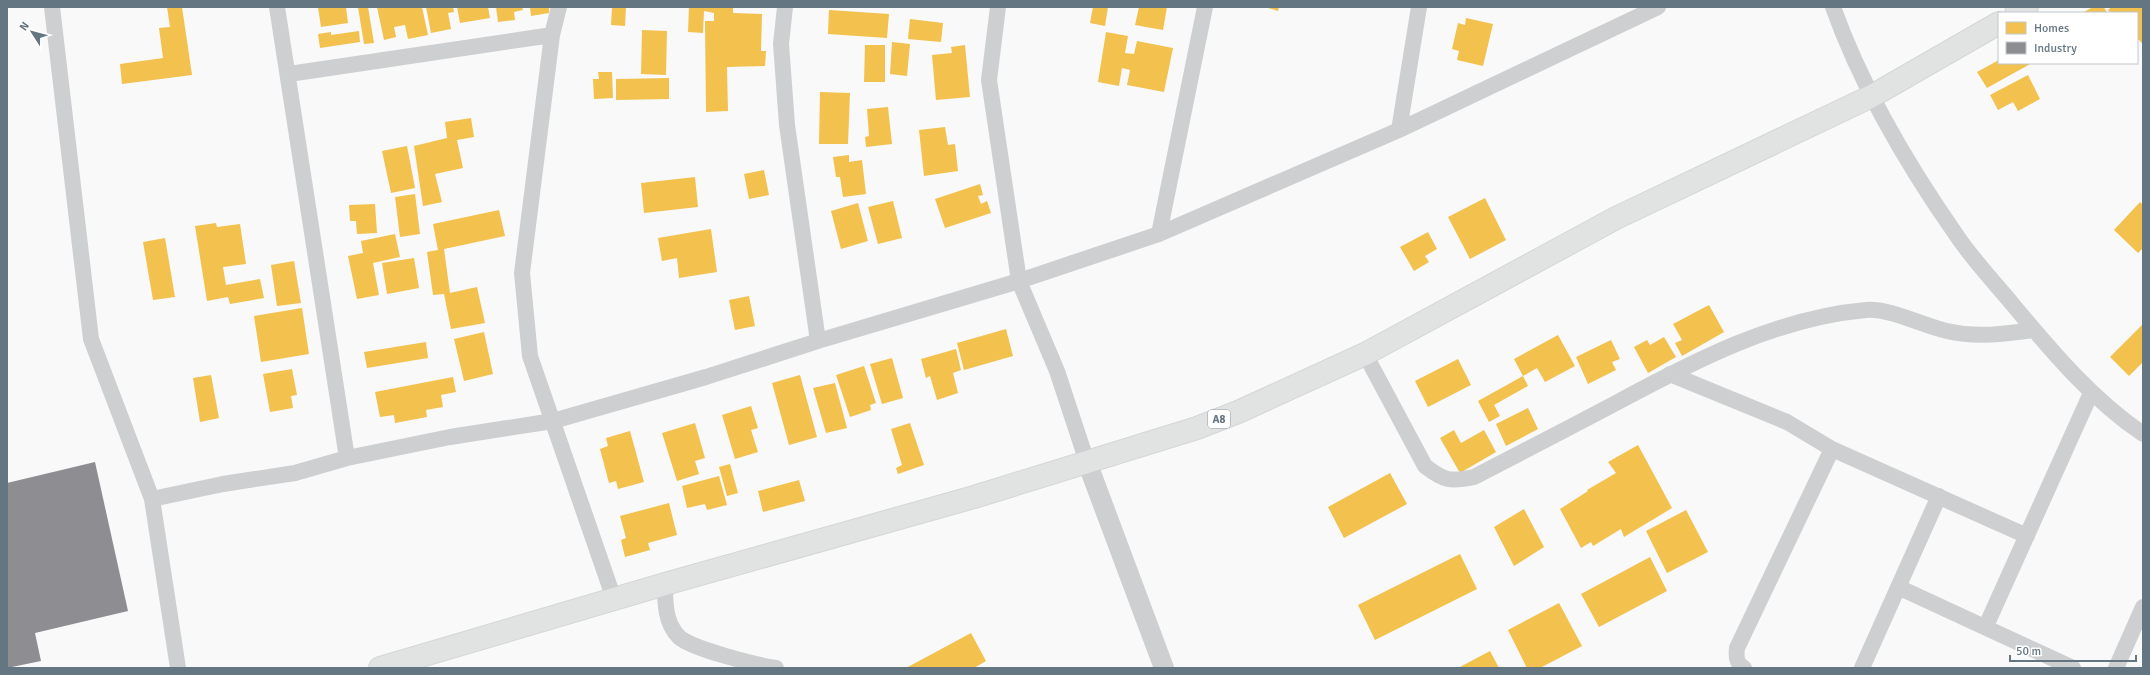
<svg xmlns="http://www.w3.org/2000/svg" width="2150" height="675" viewBox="0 0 2150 675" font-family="Signika,sans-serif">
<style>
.homes{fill:#f2c14e}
.industry{fill:#8d8d92}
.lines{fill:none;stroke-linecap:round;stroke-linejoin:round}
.primary-casing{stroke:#d5d6d7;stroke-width:24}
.minor{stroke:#cecfd0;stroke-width:16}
.tertiary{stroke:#cecfd0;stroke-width:20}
.primary{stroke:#e1e2e2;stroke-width:22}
.labels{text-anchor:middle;stroke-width:4;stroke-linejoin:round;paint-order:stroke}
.shield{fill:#fff;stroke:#939fa8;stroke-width:1}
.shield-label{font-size:11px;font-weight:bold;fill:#657683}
</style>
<rect width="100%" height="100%" fill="#f9f9f9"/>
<path class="homes" d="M167,7H182L192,75L122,84L120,64L163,58L159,28L170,27Z
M318,7H346L348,23L321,27Z
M358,7H368L374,43L364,44Z
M377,7H422L428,35L408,39L405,25L394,27L396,37L384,40Z
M426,7H453L454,12L448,13L451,29L431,33Z
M457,7H488L490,18L460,23Z
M496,7H522L523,10L514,12L515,20L498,22Z
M530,7H549V13L531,16Z
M612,7H626L625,26L611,25Z
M689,7H733V13L762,14L761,51H766L765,66L727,67L728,111L706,112L705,21H714V13L704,11L703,33L688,32Z
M1093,7H1108L1105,26L1090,23Z
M1139,7H1167L1163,30L1135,25Z
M1265,7H1279L1278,11Z
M2093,7H2104L2107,13H2082Z
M2111,7H2143V44L2137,38V13H2111L2108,10Z
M829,10L889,14L887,38L828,34Z
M1466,18L1493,24L1483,66L1457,60L1459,51L1452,49L1458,23L1465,25Z
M910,19L943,23L941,42L908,39Z
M642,30L667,31L666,75L641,74Z
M359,31L360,42L320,48L318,34L331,32V35Z
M1106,32L1128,36L1125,53L1134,54L1137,41L1173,48L1164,92L1127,85L1130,70L1122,68L1119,86L1098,82Z
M892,42L910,44L907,76L890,74Z
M865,45H885V82H864Z
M965,45L970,97L936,100L932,55L952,53L951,47Z
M1999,60V63H2032L1987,88L1977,72Z
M598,72H612L613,98L594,99L593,79H599Z
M2028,75L2040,99L2018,111L2013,102L1998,110L1990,95Z
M669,78V99L616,100V79Z
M820,92L850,93L848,144H819Z
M888,107L892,144L866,147L865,137L869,136L867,109Z
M471,118L474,137L457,140L463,168L435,174L442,202L423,206L414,146L447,138L445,122Z
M945,127L948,145L955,144L958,171L924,176L919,130Z
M407,146L415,188L391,193L382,151Z
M849,155V162L862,160L866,194L843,197L840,177H836L833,157Z
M764,170L769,195L749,199L744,174Z
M695,177L698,207L644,213L641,183Z
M980,184L983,195L978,196L981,204L987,201L991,213L945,228L935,199Z
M415,194L420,234L400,237L395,197Z
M1485,198L1506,240L1470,259L1448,217Z
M893,201L902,238L878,244L868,207Z
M2140,202L2143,205V248L2138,253L2114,230Z
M858,203L868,241L841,249L831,211Z
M375,204L377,233L357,234L356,221H350L349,205Z
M499,210L505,236L444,249L450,293L477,287L485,323L451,329L444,294L433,295L427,252L438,250L433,224Z
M216,223L217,227L240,224L246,264L223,267L226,285L260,279L264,298L230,304L228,297L207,301L195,226Z
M711,229L717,272L679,278L677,258L662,261L658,238Z
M1428,232L1437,249L1425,256L1429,262L1414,271L1400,247Z
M395,234L400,257L373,263L379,295L357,299L348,256L363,253L361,241Z
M165,238L175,297L153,300L143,242Z
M414,258L419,288L387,294L382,263Z
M294,261L301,303L277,306L271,265Z
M749,296L755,326L735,330L729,300Z
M1709,305L1724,332L1682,356L1675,343L1682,340L1673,324Z
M302,308L309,354L261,362L254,316Z
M2143,324V362L2129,376L2110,357Z
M1006,329L1013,356L964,370L957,343Z
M484,332L493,374L464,381L454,339Z
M1558,335L1575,366L1545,382L1537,368L1523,376L1514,359Z
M1664,337L1676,357L1648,373L1634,347L1647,340L1650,345Z
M1611,340L1620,359L1612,362L1616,370L1588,384L1576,357Z
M426,342L428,358L367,368L364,352Z
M956,349L961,370L953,373L958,393L937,400L930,376L926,378L921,359Z
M892,358L903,398L882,404L870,364Z
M1458,359L1471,385L1428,407L1415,381Z
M864,366L876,403L870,405L871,410L850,417L836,375Z
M292,369L297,395L291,396L293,408L270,412L263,374Z
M211,375L219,418L200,422L193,378Z
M800,375L817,437L789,445L772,383Z
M1523,376L1528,386L1494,405L1500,416L1489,422L1478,401Z
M453,377L456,392L441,395L443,407L426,410L427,417L395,423L394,415L380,417L375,392Z
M835,383L847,428L826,433L813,388Z
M751,406L758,428L751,430L758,452L735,459L722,415Z
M1528,408L1538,429L1506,446L1496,424Z
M695,423L705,458L695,461L699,474L677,481L662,433Z
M910,423L924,465L898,474L896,468L902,465L891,429Z
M1454,430L1461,443L1484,430L1496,452L1460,473L1440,438Z
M630,431L644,482L618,489L616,481L609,483L600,449L608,446L606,438Z
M1638,445L1672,508L1624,537L1621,529L1593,546L1591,542L1581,548L1560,509L1588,491L1587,490L1616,473L1608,462Z
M730,464L738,493L727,496L719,467Z
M1390,473L1407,504L1344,538L1328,507Z
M719,476L727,505L707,510L705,504L687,508L682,486Z
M799,480L805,501L763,512L758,491Z
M669,503L677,535L648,543L650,550L625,557L621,540L626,538L620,516Z
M1524,509L1544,547L1514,566L1494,527Z
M1686,510L1708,552L1667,573L1646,531Z
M1460,554L1477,589L1375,640L1358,605Z
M1650,557L1667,591L1599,627L1581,594Z
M1559,603L1582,646L1540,668H1527L1508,630Z
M971,633L986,661L974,668H906Z
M1490,651L1499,668H1458Z"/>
<path class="industry" d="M95,462L128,611L35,633L41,661L7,668V483Z"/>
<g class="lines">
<g class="primary-casing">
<path id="primary" d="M2016,13L2027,7
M380,668L665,584L974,497L1197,428L1238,412L1365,354L1616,218L1872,96L1999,23"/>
</g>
<path class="minor" d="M52,7L91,339L152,499L178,668
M277,7L347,458
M559,7L552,35L522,273L530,356L614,599
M785,7L781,44L787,125L818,341
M998,7L989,80L1019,281L1057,371L1087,462
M1833,7C1862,88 1908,166 1957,236C1974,261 1995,283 2014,306C2053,353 2093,400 2143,434
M289,74L552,35
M1399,130L1419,7
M1159,234L1205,7
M1365,354L1425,466C1444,481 1451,482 1474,477C1522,452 1569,428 1616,403C1694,361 1776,318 1866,310C1890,308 1923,326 1947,331C1976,338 2006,334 2034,330
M1670,374L1787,422L1832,449L2027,536
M152,499L223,484L295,473L347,458L450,437L553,421L706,377L818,341L1019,281L1159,234L1399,130L1658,7
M665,584C665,603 665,623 679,637C692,649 757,665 776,668
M1898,587L2073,668
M1986,626L2091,393
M1744,668C1736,664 1736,656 1737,648L1832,449
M1862,668L1939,496
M2116,668L2143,607"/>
<path class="tertiary" d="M1087,462L1164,668"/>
<use href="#primary" class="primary"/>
</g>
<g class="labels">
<rect class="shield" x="1208" y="410" width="22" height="18" rx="3"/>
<g class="shield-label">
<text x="1219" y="423">A8</text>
</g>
</g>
<rect width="2150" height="675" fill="none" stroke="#657683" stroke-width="16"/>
<rect x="1998" y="12" width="140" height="52" fill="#ffffff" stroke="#c1c8cd"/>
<rect x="2006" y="22" width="20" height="12" fill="#f2c14e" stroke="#c1c8cd"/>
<text x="2034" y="32" font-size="12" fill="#657683">Homes</text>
<rect x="2006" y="42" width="20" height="12" fill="#8d8d92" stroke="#c1c8cd"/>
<text x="2034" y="52" font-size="12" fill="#657683">Industry</text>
<g transform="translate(32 32) rotate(306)" stroke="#ffffff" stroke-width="3" paint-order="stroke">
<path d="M0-3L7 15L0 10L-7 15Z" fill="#657683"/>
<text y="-6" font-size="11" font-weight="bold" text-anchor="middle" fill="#657683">N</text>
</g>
<path d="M2010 655v6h126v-6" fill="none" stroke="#657683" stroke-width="2"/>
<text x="2016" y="655" font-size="12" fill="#657683" stroke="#ffffff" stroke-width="3" paint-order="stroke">50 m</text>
</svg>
